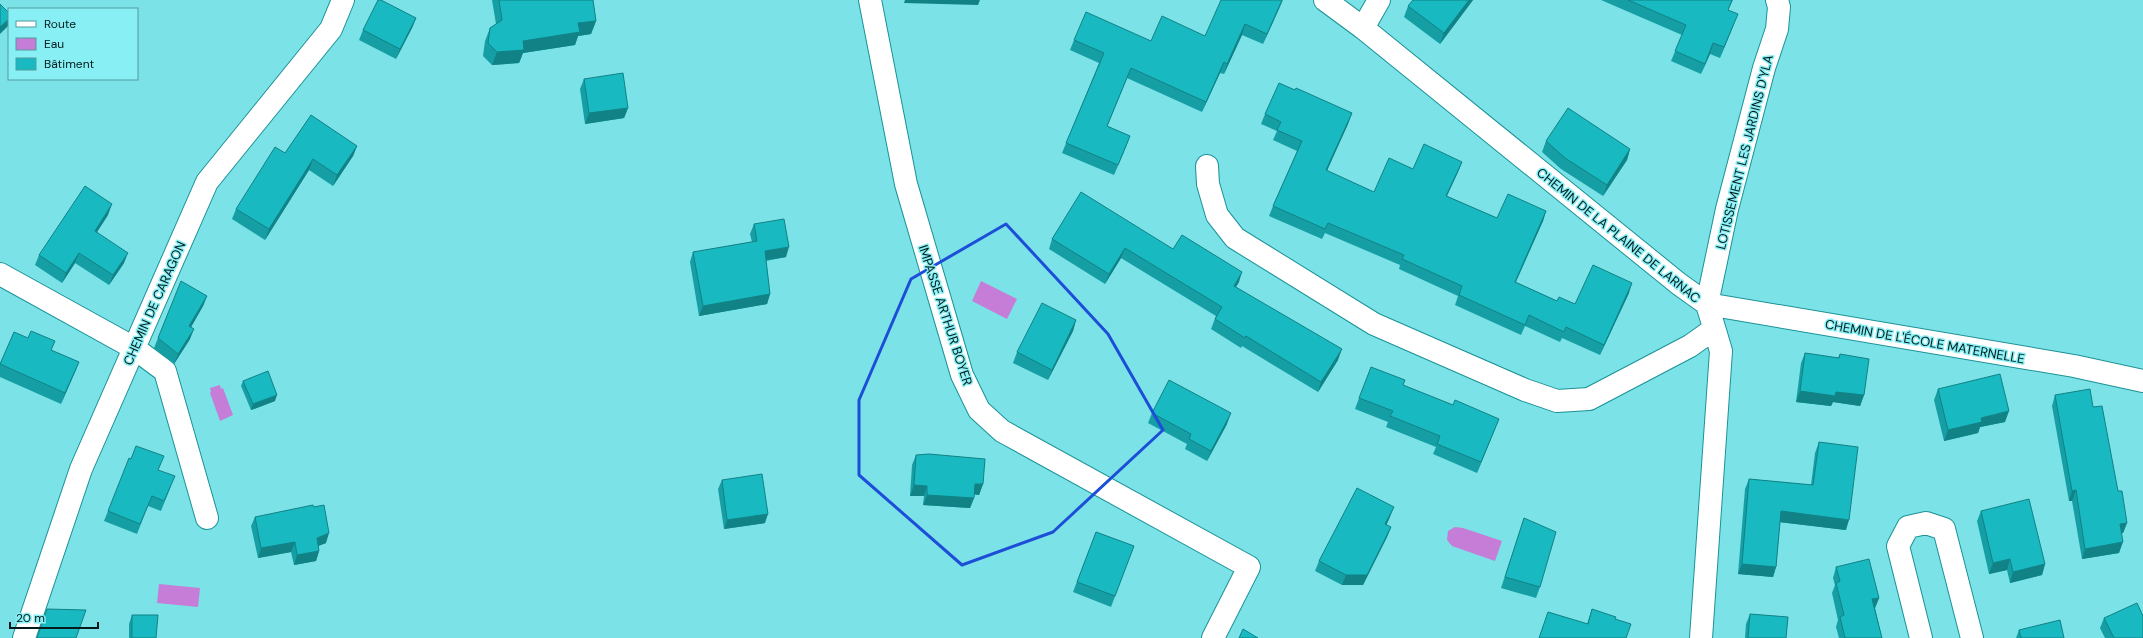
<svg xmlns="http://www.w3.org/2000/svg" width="2143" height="638" viewBox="0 0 2143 638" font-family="'DM Sans',sans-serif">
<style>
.water{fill:#c57dd7}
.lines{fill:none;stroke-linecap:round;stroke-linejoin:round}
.street-casing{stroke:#1c9297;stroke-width:24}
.street{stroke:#fff;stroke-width:22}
.wall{fill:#159fa5}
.shaded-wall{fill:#118286}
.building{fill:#18b9c0;stroke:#118286}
.marked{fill:none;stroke:#1d4ed8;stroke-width:3;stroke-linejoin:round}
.labels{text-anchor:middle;stroke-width:3;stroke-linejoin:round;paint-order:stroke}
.street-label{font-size:13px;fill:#041a1b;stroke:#88f0f5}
</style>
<rect width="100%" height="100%" fill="#7be2e7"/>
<path class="water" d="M981,281L1017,299L1007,319L972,301Z
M220,385L221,389L223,388L233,415L220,421L210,393L211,392L210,388Z
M1455,527L1463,528L1502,541L1495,561L1452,546L1447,540L1448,531Z
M159,584L200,588L198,607L157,603Z"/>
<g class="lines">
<g class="street-casing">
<path id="street" d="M870,0L906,184L962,375L979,410L1002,431L1249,567L1213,638
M1325,0L1363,28L1679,284L1707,304L1721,351L1701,638
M1777,0L1779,7L1777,29L1764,68L1727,209L1707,304L2074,366L2143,381
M1363,28L1379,0
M1207,166L1208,184L1217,215L1235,238L1374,324L1525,390L1557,401L1589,399L1690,346L1714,329
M0,274L134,348L165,371L207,518
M24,638L81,469L207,182L331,29L343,0
M1921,638L1898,546L1908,527L1926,523L1944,529L1972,638"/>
</g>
<use href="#street" class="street"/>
</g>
<path class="wall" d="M492,0H593L596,21L591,34L578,36L575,45L523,53L519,63L492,65L483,56L485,41L490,28L496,24Z
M1283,0L1279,9L1263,44L1242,35L1224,74L1220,73L1202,112L1127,78L1107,126L1130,136L1114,175L1062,153L1099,63L1070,50L1074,40L1151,41L1205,36Z
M1413,0H1473L1440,44L1404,17L1408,6Z
M1601,0H1733L1728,10L1734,24L1720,58L1710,54L1701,74L1671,61L1682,35Z
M416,18L412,28L396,59L359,40L363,30Z
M584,79L628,108L624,118L585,124L580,89Z
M1295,90L1352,113L1348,124L1327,171L1374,192L1413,169L1462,162L1458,172L1447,196L1497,218L1546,211L1543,221L1516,282L1557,301L1575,304L1629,293L1600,355L1562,338L1560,342L1525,326L1521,335L1455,305L1458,296L1399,269L1400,265L1325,233L1322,239L1269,216L1273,206L1297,151L1273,140L1277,131L1261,124L1265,114Z
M1546,141L1630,149L1627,160L1603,196L1561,169L1542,152Z
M357,146L353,156L333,186L309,170L265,240L232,219L236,209L285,153Z
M108,215L97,232L124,263L109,285L75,263L62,283L35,265L39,255Z
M754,224L786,257L766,261L770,294L767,304L699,316L690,262L693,252L752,242L750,234Z
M1052,239L1173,249L1239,282L1236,287L1338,360L1318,392L1242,346L1241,348L1211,329L1216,316L1121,258L1105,284L1049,249Z
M207,296L203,306L191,327L190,339L174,364L154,348L158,338Z
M1076,320L1073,331L1048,380L1013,363L1017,352Z
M28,338L55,341L51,350L79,362L75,372L61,404L0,377V363Z
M1805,353L1838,358L1840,354L1864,395L1860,406L1833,402L1831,406L1796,402L1801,363Z
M243,381L275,401L251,410L241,386Z
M1403,385L1453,405L1495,429L1477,473L1433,454L1436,447L1386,427L1388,422L1355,409L1359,398Z
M1938,389L2005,422L1980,427L1978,433L1944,441L1934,400Z
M2055,395L2093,407L2127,523L2123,533H2122L2119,553L2082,559L2072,501H2069L2052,406Z
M1152,413L1227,424L1207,461L1185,449L1187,444L1148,423Z
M1819,442L1846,530L1780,522L1776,567L1773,577L1738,574L1745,489L1749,479L1811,485L1815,453Z
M916,455L983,484L979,495L974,494V498L970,508L923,505L924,496H910L912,465Z
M159,470L171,486L161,511L148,506L137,534L104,521L108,511Z
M722,480L765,523L724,529L718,489Z
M1981,511L2045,564L2042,575L2010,583L2007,570L1989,574L1977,521Z
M255,517L326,543L318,546L319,551L316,561L294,565L291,552L258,558L251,526Z
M1390,517L1386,525L1391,527L1387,537L1363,585H1342L1315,571L1319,561Z
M1524,518L1540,587L1536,598L1501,588Z
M1096,532L1134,546L1111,607L1073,592Z
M1836,567L1879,598L1875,608L1882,638H1839L1836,627L1838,620L1832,593L1835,585L1833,578Z
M1592,609L1615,619L1626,638H1539L1548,612L1587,624Z
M1750,614L1786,638H1745L1746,624Z
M132,615L156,638H129V624Z
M2104,618L2143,638H2105L2100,628Z
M2019,630L2064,638H2016Z"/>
<path class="shaded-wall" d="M905,0H980L978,5L904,3Z
M1283,0L1279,9L1263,44L1267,34Z
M1469,0H1473L1440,44L1444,33Z
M1738,14L1734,24L1720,58L1724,47Z
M416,18L412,28L396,59L400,49Z
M9,19L8,26L0,34V27Z
M596,21L591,34L578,36L575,45L523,53L519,63L492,65L497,52L523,41L578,23Z
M1245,24L1242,35L1224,74L1227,64Z
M1713,43L1710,54L1701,74L1705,64Z
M1224,62L1220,73L1202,112L1206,102Z
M1131,68L1127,78L1103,137L1107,126Z
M628,108L624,118L585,124L589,113Z
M1352,113L1348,124L1322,181L1326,170Z
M1130,136L1126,147L1114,175L1118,165Z
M357,146L353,156L333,186L337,175Z
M1630,149L1627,160L1603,196L1607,185Z
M313,159L309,170L265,240L269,229Z
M1462,162L1458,172L1442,206L1446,196Z
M112,204L108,215L91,241L95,231Z
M1546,211L1543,221L1511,292L1515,282Z
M789,247L786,257L761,261L765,251Z
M1125,248L1121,258L1105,284L1109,274Z
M79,253L75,263L62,283L66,273Z
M128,253L124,263L109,285L113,275Z
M1242,272L1239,282L1230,296L1234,286Z
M1632,283L1629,293L1600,355L1604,345Z
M770,294L767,304L699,316L703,306Z
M207,296L203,306L186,336L189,326Z
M1076,320L1073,331L1048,380L1052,370Z
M194,329L190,339L174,364L178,354Z
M1342,349L1338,360L1318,392L1321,382Z
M79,362L75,372L61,404L65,393Z
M1800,391L1836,392L1864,395L1860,406L1833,402L1831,406L1796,402Z
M277,395L275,401L251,410L253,404Z
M2009,411L2005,422L1980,427L1978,433L1944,441L1948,430L1981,418Z
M1231,413L1227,424L1207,461L1211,451Z
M1499,419L1495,429L1477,473L1481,462Z
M975,484H983L979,495L971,494Z
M914,485L927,486L924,496H910Z
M2076,490L2072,501H2069L2072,491Z
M927,495L974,498L970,508L923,505Z
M1394,507L1390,517L1382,534L1385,524Z
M1781,511L1849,520L1846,530L1777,522Z
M768,514L765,523L724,529L727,520Z
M2127,523L2123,533L2116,534L2120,524Z
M1391,527L1387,537L1363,585H1342L1346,575Z
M329,533L326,543L313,548L317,538Z
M295,542L291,552L258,558L261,548Z
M2123,542L2119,553L2082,559L2085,549Z
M319,551L316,561L294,565L297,555Z
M2010,559L2007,570L1989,574L1993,563Z
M1742,564L1776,567L1773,577L1738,574Z
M2045,564L2042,575L2010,583L2013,572Z
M1879,598L1875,608L1869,610L1872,599Z"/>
<path class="building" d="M378,0H381L416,18L400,49L363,30Z
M499,0H593L596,21L578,23L580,32L523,41L524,50L497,52L488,43L490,28L502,20Z
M1221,0H1282L1267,34L1245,24L1227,64L1224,62L1206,102L1131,68L1107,126L1130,136L1118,165L1066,143L1104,53L1074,40L1086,12L1151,41L1162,16L1205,36Z
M1413,0H1469L1444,33L1408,6Z
M1628,0H1732L1728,10L1738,14L1724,47L1713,43L1705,64L1675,51L1686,25Z
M0,4L9,13V19L0,27Z
M623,73L628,108L589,113L584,79Z
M1279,83L1295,90L1296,88L1352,113L1326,170L1374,192L1389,158L1413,169L1424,144L1462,162L1446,196L1497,218L1508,194L1546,211L1515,282L1557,301L1559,297L1575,304L1593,265L1632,283L1604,345L1566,327L1564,332L1529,315L1525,325L1459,295L1462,286L1402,259L1404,255L1328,223L1325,229L1273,206L1302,141L1277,130L1281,122L1265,114Z
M1568,108L1630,149L1607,185L1565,158L1546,141Z
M311,115L357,146L337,175L313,159L269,229L236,209L275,147L285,153Z
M85,186L112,204L95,231L128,253L113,275L79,253L66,273L39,255Z
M1081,192L1173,249L1182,235L1242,272L1234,286L1342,349L1321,382L1246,336L1245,338L1215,319L1222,307L1125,248L1109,274L1052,239Z
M784,219L789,247L765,251L770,294L703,306L693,252L757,241L754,224Z
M181,281L207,296L189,326L194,329L178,354L158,338Z
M1042,303L1076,320L1052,370L1017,352Z
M31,331L55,341L51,350L79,362L65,393L0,364L14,332L28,338Z
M1805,353L1839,358L1840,354L1869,359L1864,395L1836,392L1835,396L1800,391Z
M1371,367L1405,380L1403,385L1453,405L1455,400L1499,419L1481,462L1437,444L1440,436L1390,416L1393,411L1359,398Z
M268,371L277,395L253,404L243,381Z
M2000,374L2009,411L1981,418L1982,422L1948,430L1938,389Z
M1169,380L1231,413L1211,451L1189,439L1191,434L1152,413Z
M2090,389L2093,407L2102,406L2118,491H2122L2127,523L2120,524L2123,542L2085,549L2076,490L2072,491L2055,395Z
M1819,442L1858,447L1849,520L1781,511L1776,567L1742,564L1749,479L1813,485Z
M136,446L164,456L158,470L175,476L164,501L152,496L140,524L108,511L129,458L131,459Z
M929,454L985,459L983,484H975L974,498L927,495V486L914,485L916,455Z
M762,474L768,514L727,520L722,480Z
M1357,488L1394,507L1385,524L1391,527L1367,575H1346L1319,561Z
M2029,499L2045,564L2013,572L2010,559L1993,563L1981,511Z
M313,505L314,507L324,505L329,533L317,538L319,551L297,555L295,542L261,548L255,517Z
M1524,518L1556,532L1540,587L1505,577Z
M1096,532L1134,546L1115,596L1077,582Z
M1869,559L1879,598L1872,599L1882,638H1845L1840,617L1844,615L1836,583L1840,581L1836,567Z
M2137,603L2143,616V638H2114L2104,618Z
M47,609L86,610L76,638H37Z
M1592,609L1616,617L1615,619L1631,624L1626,638H1539L1548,612L1588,624Z
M1750,614L1788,617L1786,638H1748Z
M132,615H158L156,638H132Z
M2060,620L2064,638H2021L2019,630Z
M1243,629L1258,638H1239Z"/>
<path class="marked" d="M1006,224L1108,334L1163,430L1053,532L962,565L859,475V400L911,279Z"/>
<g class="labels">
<g class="street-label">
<text transform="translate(1744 152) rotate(-76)" y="5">LOTISSEMENT LES JARDINS D'YLA</text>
<text transform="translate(1619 235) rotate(39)" y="5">CHEMIN DE LA PLAINE DE LARNAC</text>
<text transform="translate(154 303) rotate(-66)" y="5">CHEMIN DE CARAGON</text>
<text transform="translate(946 315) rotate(72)" y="5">IMPASSE ARTHUR BOYER</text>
<text transform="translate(1925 341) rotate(10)" y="5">CHEMIN DE L'ÉCOLE MATERNELLE</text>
</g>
</g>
<rect x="8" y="8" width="130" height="72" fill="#88f0f5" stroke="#539a9e"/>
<rect x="16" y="21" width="20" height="6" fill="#ffffff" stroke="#539a9e"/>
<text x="44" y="28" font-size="12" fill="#041a1b">Route</text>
<rect x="16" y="38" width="20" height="12" fill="#c57dd7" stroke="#539a9e"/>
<text x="44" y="48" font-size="12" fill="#041a1b">Eau</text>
<rect x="16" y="58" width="20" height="12" fill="#18b9c0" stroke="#539a9e"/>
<text x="44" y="68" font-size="12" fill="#041a1b">Bâtiment</text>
<path d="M10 622v6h88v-6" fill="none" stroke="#041a1b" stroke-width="2"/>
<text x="16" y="622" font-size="12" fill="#041a1b" stroke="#88f0f5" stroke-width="3" paint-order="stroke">20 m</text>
</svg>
